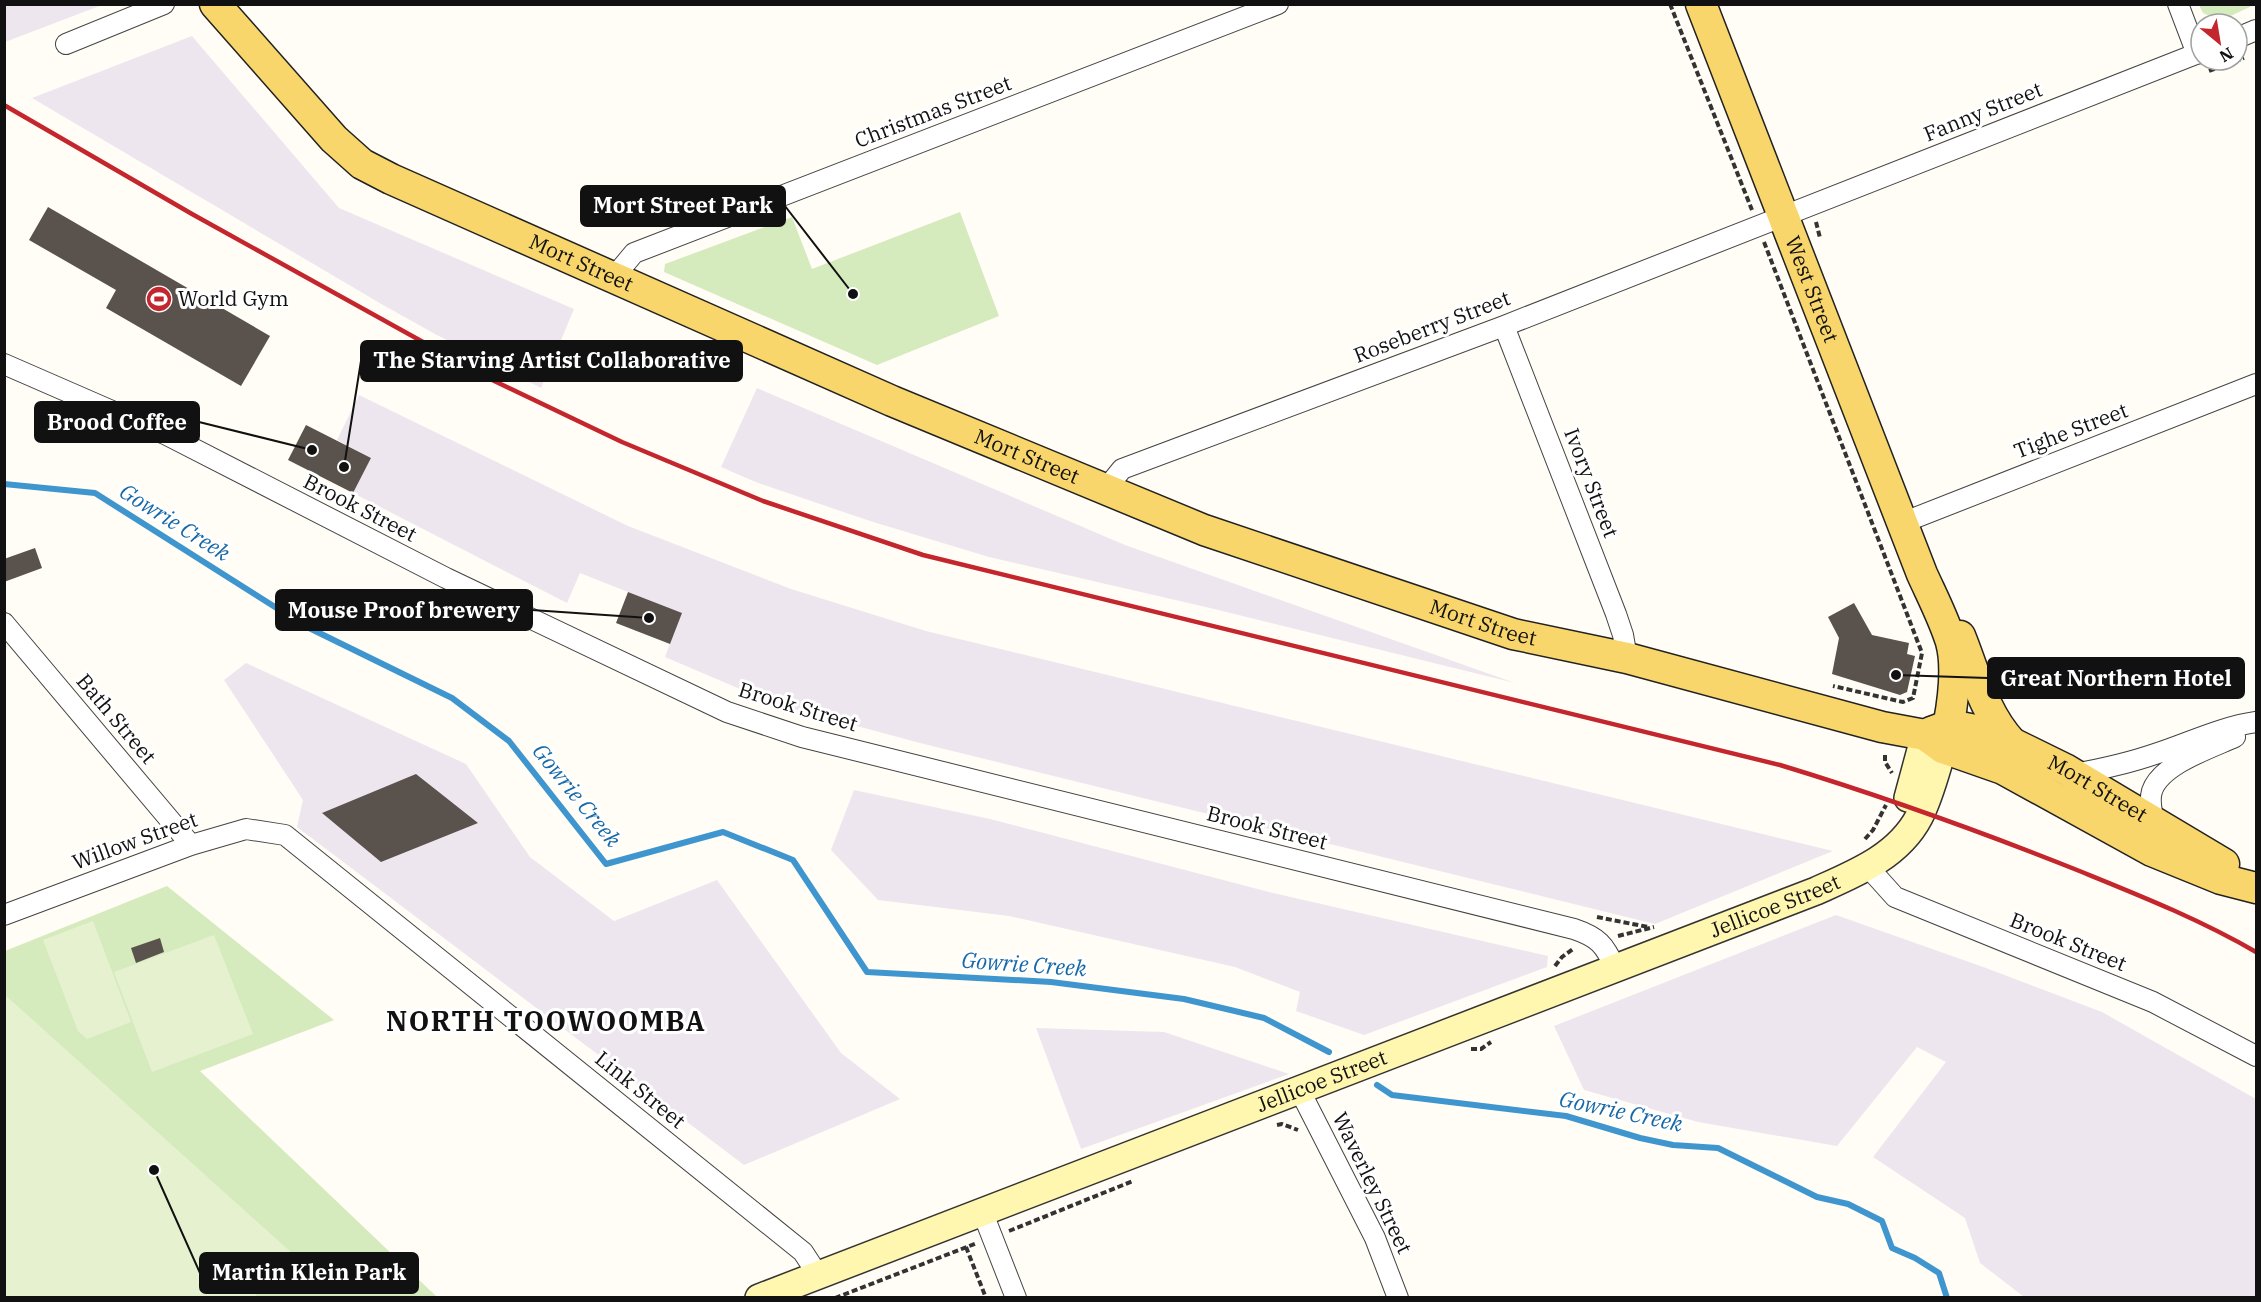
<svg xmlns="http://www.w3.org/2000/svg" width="2261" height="1302" viewBox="0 0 2261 1302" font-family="'IBM Plex Serif',serif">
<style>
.industrial{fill:#eee6ef}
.green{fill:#d5ebbd}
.pitch{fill:#e6f2cf}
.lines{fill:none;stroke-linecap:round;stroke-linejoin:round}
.stream{stroke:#3f96cf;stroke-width:6}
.building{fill:#5a524d}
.minor-casing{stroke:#444;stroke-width:22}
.secondary-casing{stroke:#333;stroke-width:30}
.primary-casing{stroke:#222;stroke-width:33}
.path{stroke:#333;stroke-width:4;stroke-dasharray:6 3;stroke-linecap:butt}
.minor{stroke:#fff;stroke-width:20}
.secondary{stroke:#fff6b0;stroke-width:27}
.primary{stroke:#f9d66b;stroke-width:30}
.rail{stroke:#c4262e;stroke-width:4.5}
.labels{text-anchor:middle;stroke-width:6;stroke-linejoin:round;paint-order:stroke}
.street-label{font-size:21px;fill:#111;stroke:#fff}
.poi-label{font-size:21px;fill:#111;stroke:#fff;text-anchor:start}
.water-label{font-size:22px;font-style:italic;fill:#1768a6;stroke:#fff}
.district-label{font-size:27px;font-weight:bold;letter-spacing:1.5px;fill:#111;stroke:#fff}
.leader{fill:none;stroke:#111;stroke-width:2}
.callout-dot{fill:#111;stroke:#fff;stroke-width:2}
.callout{fill:#111;stroke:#111;stroke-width:2}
.callout-label{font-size:22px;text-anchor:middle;font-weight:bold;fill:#fff}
</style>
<rect width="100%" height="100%" fill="#fffdf5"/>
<path class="industrial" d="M5,4H102V5L5,42Z
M192,36L339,208L574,309L541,388L435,334L383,305L32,98Z
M757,388L1125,545L1515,683L1210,608L989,557L870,521L758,483L721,467Z
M359,395L628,526L791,589L926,631L1833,851L1655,924L920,743L775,704L665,657L681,613L580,573L567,603L353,493L371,458L337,440Z
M246,663L466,764L530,857L614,921L717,880L841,1053L900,1099L744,1165L297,827L303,800L224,680Z
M854,790L990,819L1269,892L1548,956L1547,967L1364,1035L1296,1011L1300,992L1235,967L1009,916L878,900L831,850Z
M1836,915L1986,968L2102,1012L2256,1099V1297H2024L1980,1263L1965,1218L1873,1157L1946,1062L1917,1047L1837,1146L1698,1122L1584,1090L1554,1026Z
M1036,1028L1164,1032L1289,1074L1081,1149Z"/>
<path class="green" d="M2256,4L2220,21L2203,13L2199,5Z
M960,212L999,316L877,365L664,272L665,264L792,217L812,269Z
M167,886L334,1020L200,1071L437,1297L5,1298V951Z"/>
<path class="pitch" d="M93,921L131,1022L87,1039L78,1031L43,940Z
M214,935L253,1034L152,1072L114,972Z
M4,994L293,1254L254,1297H5Z"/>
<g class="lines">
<path class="stream" d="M4,484L95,493L305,626L452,698L509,741L606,864L723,832L793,860L867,972L1051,982L1184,999L1264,1018L1329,1052
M1377,1085L1392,1095L1566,1116L1640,1138L1673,1145L1718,1148L1817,1197L1848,1204L1882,1221L1892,1248L1915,1258L1939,1273L1947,1298"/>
</g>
<path class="building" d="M48,207L270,336L241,386L106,308L116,290L29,240Z
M306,425L371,458L353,493L288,460Z
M35,548L42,568L4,582V559Z
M628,592L682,613L670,644L616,623Z
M1854,603L1872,635L1909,643L1907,654L1915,656L1907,692L1900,695L1832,674L1839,638L1828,617Z
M416,774L478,823L381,862L322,813Z
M160,938L164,952L136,963L131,948Z"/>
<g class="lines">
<g class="minor-casing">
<path id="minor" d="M2178,4L2197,54
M2237,38L2256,30
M66,44L164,4
M614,277L634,253L1278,4
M1504,326L1616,614L1623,635L1627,658
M4,364L167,435L446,578L727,712L802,737L1574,929C1598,937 1605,945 1615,968
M1105,490L1122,469L1504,326L2201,52
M1902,523L2256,384
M4,623L191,845
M2074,774C2102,769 2129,763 2155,754C2189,743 2221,727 2256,722
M2155,824C2152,814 2149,801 2152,791C2161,764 2211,748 2235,737
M1868,867L1895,897L2153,1002L2256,1056
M4,915L191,845L246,829L285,835L803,1252L818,1275
M1300,1091L1375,1238L1398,1298
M982,1211L1016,1298"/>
</g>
<g class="secondary-casing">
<g id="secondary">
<path d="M1908,798L1925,735"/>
<path id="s1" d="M759,1298L1816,891C1854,874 1898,857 1919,817C1930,796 1936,770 1943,748"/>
</g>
</g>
<g class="primary-casing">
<g id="primary">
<path id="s2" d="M215,4L334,139L362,164L391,179L892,401L1204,530L1513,634L1627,658L1882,727L1925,735L1943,748L2003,769L2152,851L2221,879L2256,888"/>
<path id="s3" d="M1701,4L1922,574C1932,596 1944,619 1951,642C1959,671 1951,719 1943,748"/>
<path d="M1960,636C1975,673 1984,713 2012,743"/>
<path id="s4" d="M1931,732L1950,725L1985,732L2012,743L2065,769L2224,864"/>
</g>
</g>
<path class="path" d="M1670,4L1752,210
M2209,71L2244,58
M1816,222L1820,238
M1764,242L1922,653L1913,698L1903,702L1833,686
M1885,755V762L1892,773
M1865,839L1873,830L1886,805
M1597,917L1648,927
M1618,936L1654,927
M1555,966L1562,957L1573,949
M1471,1049H1481L1491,1042
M1277,1125L1282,1124L1298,1130
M1009,1231L1133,1181
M966,1247L986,1298
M835,1298L977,1243"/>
<use href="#minor" class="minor"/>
<use href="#secondary" class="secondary"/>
<use href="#primary" class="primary"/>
<path class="rail" d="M4,105L192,214L488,378L622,442L763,501L923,555L1780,765C1882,796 1982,832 2082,872C2141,896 2201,920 2256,952"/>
</g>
<defs>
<g id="stadium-disc" transform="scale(1.35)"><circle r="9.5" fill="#c4262e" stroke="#fff"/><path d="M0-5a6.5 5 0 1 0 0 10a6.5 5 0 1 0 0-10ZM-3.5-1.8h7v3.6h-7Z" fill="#fff"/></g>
</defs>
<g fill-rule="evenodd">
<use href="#stadium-disc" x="159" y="299"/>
</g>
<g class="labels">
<g class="street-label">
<text transform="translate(933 112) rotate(-21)" y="7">Christmas Street</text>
<text transform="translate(1983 112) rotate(-22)" y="7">Fanny Street</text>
<text dy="7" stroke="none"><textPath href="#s2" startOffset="458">Mort Street</textPath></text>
<text dy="7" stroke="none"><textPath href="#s3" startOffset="306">West Street</textPath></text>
<text transform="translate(1432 327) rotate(-21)" y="7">Roseberry Street</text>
<text transform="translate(2071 431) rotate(-21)" y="7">Tighe Street</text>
<text dy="7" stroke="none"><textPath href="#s2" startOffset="944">Mort Street</textPath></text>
<text transform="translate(1591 483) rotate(69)" y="7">Ivory Street</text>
<text transform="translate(360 508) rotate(27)" y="7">Brook Street</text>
<text dy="7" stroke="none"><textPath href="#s2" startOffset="1430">Mort Street</textPath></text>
<text transform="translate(798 707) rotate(17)" y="7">Brook Street</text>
<text transform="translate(116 719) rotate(50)" y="7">Bath Street</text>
<text dy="7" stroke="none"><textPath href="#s4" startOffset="182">Mort Street</textPath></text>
<text transform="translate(1267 828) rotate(14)" y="7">Brook Street</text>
<text transform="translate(135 841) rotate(-20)" y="7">Willow Street</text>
<text dy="7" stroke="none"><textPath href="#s1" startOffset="1089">Jellicoe Street</textPath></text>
<text transform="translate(2068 942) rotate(22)" y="7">Brook Street</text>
<text dy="7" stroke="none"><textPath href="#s1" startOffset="603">Jellicoe Street</textPath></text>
<text transform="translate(640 1090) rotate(39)" y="7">Link Street</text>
<text transform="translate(1372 1183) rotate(64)" y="7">Waverley Street</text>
</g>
<g class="poi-label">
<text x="178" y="306">World Gym</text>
</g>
<g class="water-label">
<text transform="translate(175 522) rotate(32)" y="8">Gowrie Creek</text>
<text transform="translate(577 795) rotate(51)" y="8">Gowrie Creek</text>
<text transform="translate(1024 964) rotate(4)" y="8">Gowrie Creek</text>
<text transform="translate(1621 1111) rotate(12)" y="8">Gowrie Creek</text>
</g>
<g class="district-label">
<text x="546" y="1031">NORTH TOOWOOMBA</text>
</g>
</g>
<path class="leader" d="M853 294L785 206M344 467L361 361M312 450L199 422M649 618L532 610M1896 675L1988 678M154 1170L200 1273"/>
<g class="callout-dot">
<circle cx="853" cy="294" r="6"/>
<circle cx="344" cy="467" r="6"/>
<circle cx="312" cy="450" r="6"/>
<circle cx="649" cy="618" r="6"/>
<circle cx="1896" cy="675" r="6"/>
<circle cx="154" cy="1170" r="6"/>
</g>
<g class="callout">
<rect x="581" y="186" width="204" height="40" rx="6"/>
<rect x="361" y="341" width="381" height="40" rx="6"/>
<rect x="35" y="402" width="164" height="40" rx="6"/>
<rect x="276" y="590" width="256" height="40" rx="6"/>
<rect x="1988" y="658" width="256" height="40" rx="6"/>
<rect x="200" y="1253" width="218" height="40" rx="6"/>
</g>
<g class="callout-label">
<text x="683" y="213">Mort Street Park</text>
<text x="552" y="368">The Starving Artist Collaborative</text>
<text x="117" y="430">Brood Coffee</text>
<text x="404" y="618">Mouse Proof brewery</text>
<text x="2116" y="686">Great Northern Hotel</text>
<text x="309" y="1280">Martin Klein Park</text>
</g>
<rect width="2261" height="1302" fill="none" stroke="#111111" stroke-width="12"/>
<g transform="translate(2219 42) rotate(150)"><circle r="28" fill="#ffffff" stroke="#a0a0a0" stroke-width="1.5"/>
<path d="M0-4.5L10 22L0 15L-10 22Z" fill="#c4262e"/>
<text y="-9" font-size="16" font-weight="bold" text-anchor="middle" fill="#111111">N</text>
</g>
</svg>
